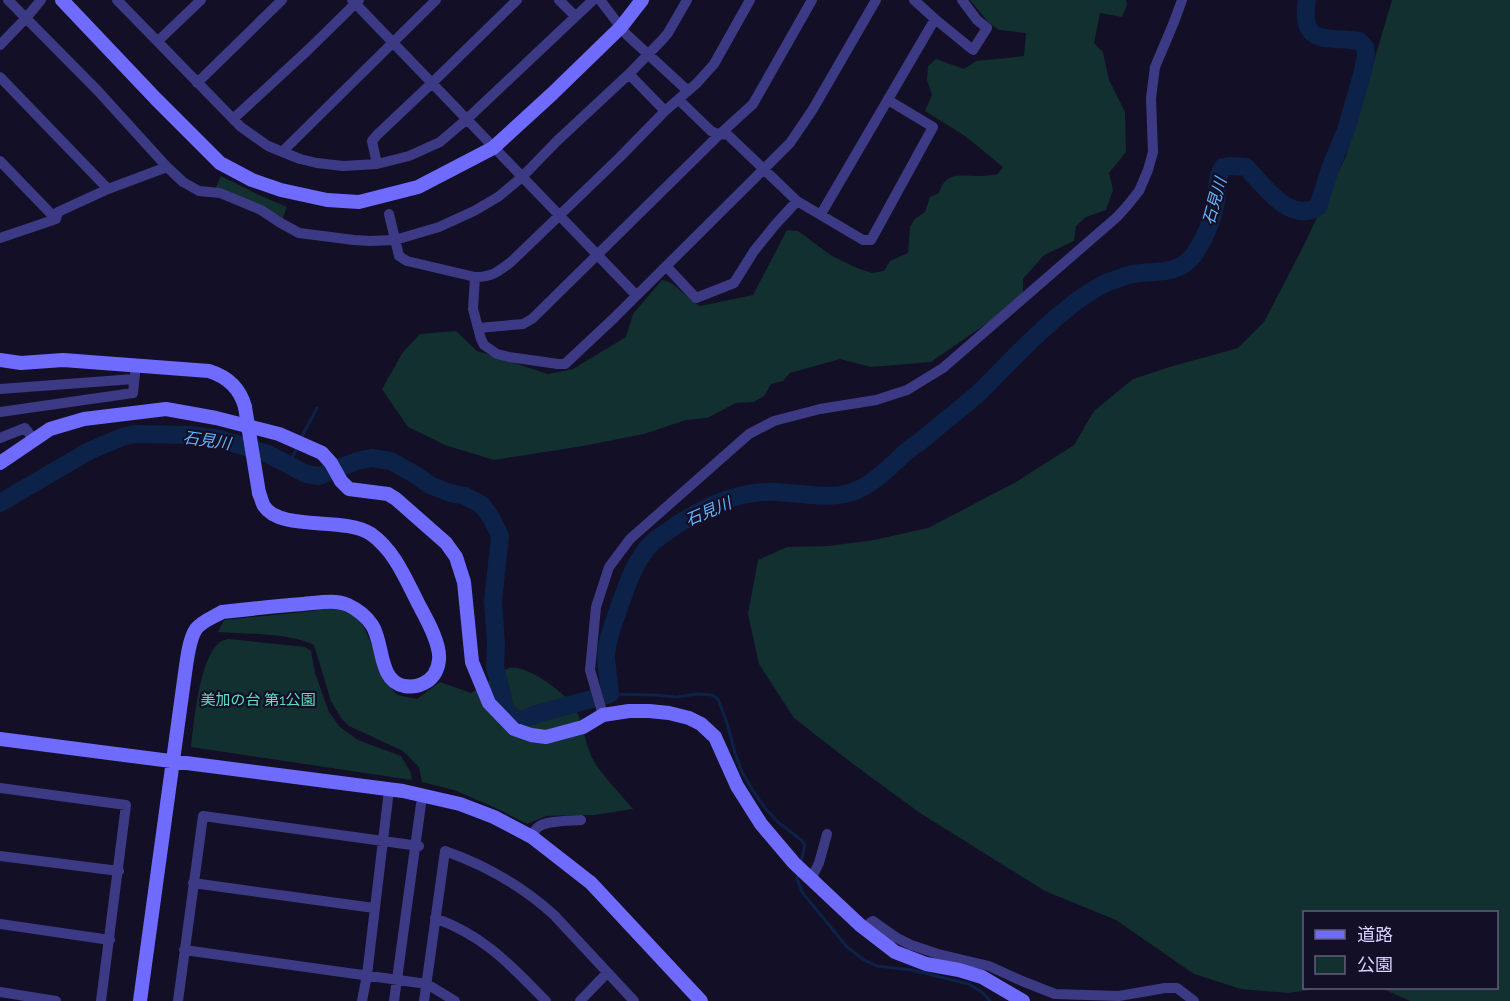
<svg xmlns="http://www.w3.org/2000/svg" width="1510" height="1001" viewBox="0 0 1510 1001" font-family="Raleway,'Noto Sans JP',sans-serif">
<style>
.green{fill:#12302f}
.lines{fill:none;stroke-linecap:round;stroke-linejoin:round}
.stream{stroke:#0c2248;stroke-width:3}
.river{stroke:#0c2248;stroke-width:18}
.street{stroke:#3d3a85;stroke-width:10}
.secondary{stroke:#6f6bff;stroke-width:14}
.secondary-bridge{stroke:#6f6bff;stroke-width:14}
.labels{text-anchor:middle;stroke-width:4.5;stroke-linejoin:round;paint-order:stroke}
.park-label{font-size:15px;fill:#5fe0c0;stroke:#130f26}
.water-label{font-size:16px;font-style:italic;fill:#62b6ff;stroke:#130f26}
</style>
<rect width="100%" height="100%" fill="#130f26"/>
<path class="green" d="M970,0H1126L1127,5L1122,17L1100,13L1094,43L1103,52L1109,80L1125,112L1126,152L1109,173L1113,190L1106,210L1086,217L1076,226L1074,241L1044,255L1023,279V293L1006,310L931,362L871,367L840,359L790,373L783,381L771,384L765,395L754,402L736,403L707,418L686,420L644,434L583,446L494,460L445,445L408,427L382,389L403,352L420,334L456,331L477,351L548,374L573,369L626,337L633,314L662,280C675,281 687,299 700,306L753,295L787,230L798,231L832,256L857,268L872,273L884,271L890,261L908,253L910,227L915,219L925,212L930,197L939,193C946,171 960,176 979,176C985,176 992,175 998,174L1003,167L965,136L925,111L932,95L927,80L928,66L936,59L964,69L976,61L1024,56L1026,33L999,30L989,23Z
M1392,0H1510V1001H1410L1381,988H1496V912H1304V988H1325L1288,993L1241,989L1194,974L1116,920L1045,891L920,813L853,764L794,718L759,664L748,614L758,560L787,547L828,546L874,540L928,528L1016,482L1074,445L1094,411L1133,379L1173,366L1238,348L1264,322L1303,247L1346,156Z
M221,176L259,195L287,207L282,220L215,189Z
M333,606L351,612L363,625L373,648L379,673L397,695L417,699L440,682L471,693C480,688 501,671 509,668C527,664 565,693 574,707C585,724 584,746 595,763C606,779 620,794 633,809L594,815H575L546,816L527,824L498,809L454,790L422,782L419,767L403,751L349,726L341,718L331,701L314,645C290,633 245,634 218,632L224,620L313,611Z
M229,639L305,647L311,651L315,673L329,712L340,727L358,740L401,756L411,773L412,780L191,747C194,722 199,658 220,642C222,640 225,640 229,639Z"/>
<g class="lines">
<path class="stream" d="M301,438L317,408
M289,465L297,447
M610,694L655,695L676,697L697,694L712,695L718,699L727,723L735,753L742,772L752,789L765,808L778,822L801,840L805,845L801,862
M798,871L797,879L802,892L847,947L864,960L877,966L912,970L969,984L983,993L990,1001"/>
<path class="river" d="M0,503L89,451L122,437L135,434L190,435L220,439L268,454L306,474L319,476L357,461L371,458L391,461L414,474L430,485L450,493L465,496L482,505L492,519L500,536L493,601L496,644L495,667L503,698L505,710L513,717L521,720L533,715L610,694C609,682 607,670 606,658C606,641 613,626 618,610C627,586 634,560 653,542C657,538 663,535 668,531C699,509 737,490 776,492C796,493 831,499 849,493C871,487 891,466 907,451C913,446 920,442 926,437C944,421 963,407 981,391C1008,364 1033,336 1063,312C1075,302 1090,291 1104,284C1110,281 1118,279 1125,276C1149,268 1174,279 1193,256C1204,241 1212,220 1216,202C1218,191 1216,176 1223,167L1230,166L1246,167C1264,185 1289,224 1318,207L1330,169L1346,130L1363,71L1366,54L1365,47L1359,41C1327,36 1299,47 1307,0"/>
<path class="street" d="M8,0L98,91L167,167L183,182L199,191L220,193L261,210L279,222L299,233L354,240L370,241L395,240L439,227L474,211L498,197L522,177L557,141L629,74L663,39L668,33L687,0
M117,0L241,127L268,146L300,159L317,163L343,166L377,164L409,156L440,142L467,119L593,0
M352,0L636,295
M559,0L575,16
M600,0L626,34L688,91
M935,19L973,50L987,28L977,20L962,0
M158,41L201,0
M0,45L26,18L41,0
M629,74L665,111
M0,77L108,189
M197,83L282,0
M679,100L711,131L715,133L728,135L797,201L863,240H871L933,127L888,100
M233,119L308,50L359,0
M283,151L436,0
M0,161L56,219
M377,164L372,141L377,135L432,83L517,0
M389,214L399,256L407,261L475,277C492,277 498,272 511,262L620,157L665,111L697,83L714,64L750,0
M821,214L935,19L914,0
M0,238L56,219L58,212L108,189L167,167
M666,266L696,298L734,283L754,251L775,225L797,201
M475,277L473,309L481,339L484,345L497,354L509,357L558,364H565L613,319L790,143L813,109L876,0
M478,328L523,324L532,319L720,134L753,104L812,0
M0,389L134,379
M0,412L133,393L136,364
M0,438L25,428L34,440
M603,715L590,670L596,607L609,567L630,539L749,434L774,421L820,409L876,400L907,390L943,368L1117,217L1127,206L1139,191L1148,170L1153,152L1151,98L1155,67L1174,22L1182,0
M0,788L126,805L101,1001
M532,837C533,834 535,830 537,828C545,820 570,821 581,820
M0,856L119,871
M811,879L819,863L827,834
M193,883L374,908
M435,918C486,937 509,964 546,1001
M0,924L110,940
M890,941L870,923L873,921L897,938L911,945L938,954L989,966L1022,981L1055,994L1119,996L1165,988H1177L1194,1001
M184,950L427,984L455,1001
M0,992L56,1001
M178,1001L203,816L419,846
M362,1001L367,975L389,790
M394,1001L421,804
M424,1001L445,851C485,865 522,886 554,915L634,1001
M580,1001L607,973"/>
<path class="secondary" d="M62,0L156,99L220,163L252,180L281,190L327,200L359,202L418,187L493,148L552,94L621,27L642,0
M0,360L21,363L63,360L209,371C228,377 240,388 245,407
M0,463L50,429L84,419L166,409L216,418L279,434L304,445L322,453L331,463L341,481L349,489L388,494L396,499L446,543L456,557L464,582L472,662L489,703L514,729L531,735L546,737L583,727L603,715L629,711H649L669,713L689,718L701,724L715,737L737,786L761,824L794,863L860,925L895,952L926,964L959,970L982,977L1023,1001
M0,739L403,791L460,804L494,817L532,837L591,883L701,1001
M140,1001L185,673C187,660 189,639 196,629C202,621 214,617 222,612C249,609 276,606 303,604C317,603 335,599 348,605C357,609 367,617 372,625C384,643 378,681 404,686C410,687 416,687 422,684C432,680 438,671 439,660C441,644 426,618 419,605C406,580 395,551 371,534C343,516 281,532 264,506C262,503 261,497 259,493"/>
<path class="secondary-bridge" d="M245,407L259,493"/>
</g>
<g class="labels">
<g class="park-label">
<text x="258" y="705">美加の台 第1公園</text>
</g>
<g class="water-label">
<text transform="translate(1214 201) rotate(-74)" y="6">石見川</text>
<text transform="translate(207 440) rotate(8)" y="6">石見川</text>
<text transform="translate(708 511) rotate(-23)" y="6">石見川</text>
</g>
</g>
<rect x="1303" y="911" width="195" height="78" fill="#130f26" stroke="#625e7d" stroke-width="1.5"/>
<rect x="1315" y="930" width="30" height="9" fill="#6f6bff" stroke="#625e7d" stroke-width="1.5"/>
<text x="1357" y="941" font-size="18" fill="#d9d4ff">道路</text>
<rect x="1315" y="956" width="30" height="18" fill="#12302f" stroke="#625e7d" stroke-width="1.5"/>
<text x="1357" y="971" font-size="18" fill="#d9d4ff">公園</text>
</svg>
